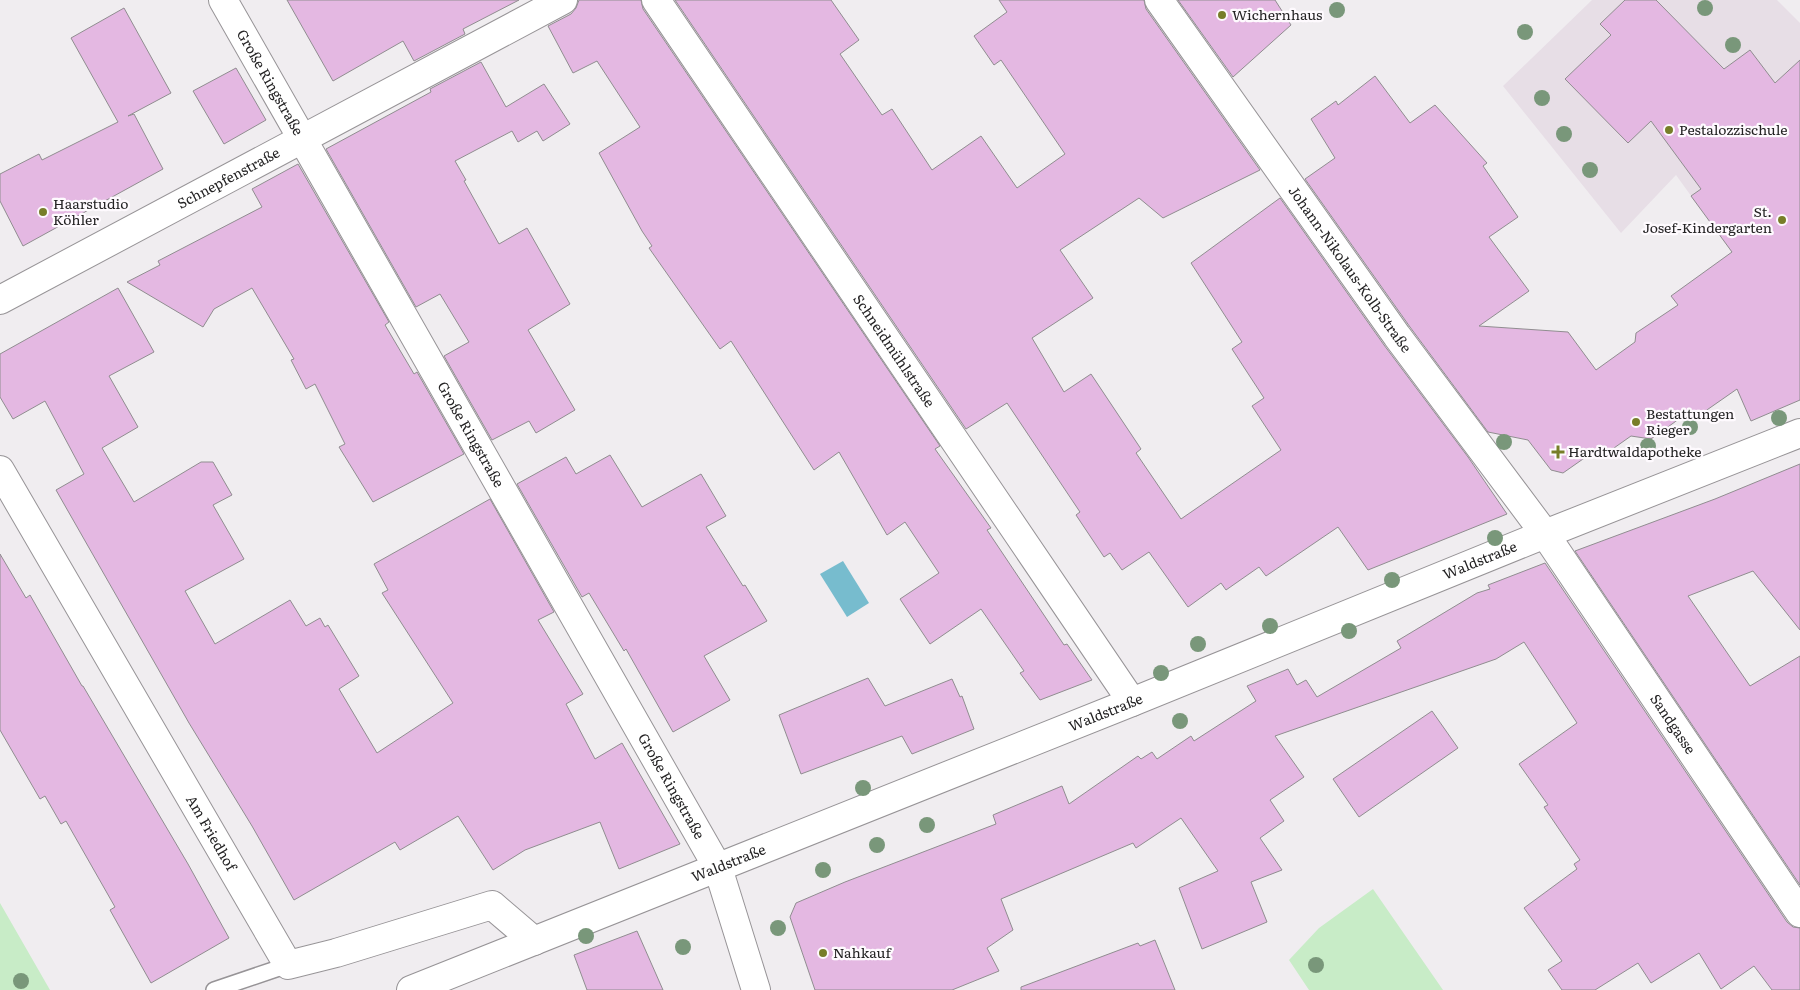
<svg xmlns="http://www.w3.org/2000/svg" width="1800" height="990" viewBox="0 0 1800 990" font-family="Literata,serif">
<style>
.built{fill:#e7dee6}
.green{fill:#c8ecc7}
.water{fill:#77bcce}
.building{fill:#e4b8e2;stroke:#908d90}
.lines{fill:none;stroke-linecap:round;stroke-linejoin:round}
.service-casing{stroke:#979497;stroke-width:18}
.minor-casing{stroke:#979497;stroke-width:30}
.service{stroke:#fff;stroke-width:15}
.minor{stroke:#fff;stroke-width:28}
.tree{fill:#79977a}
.poi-dot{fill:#777e29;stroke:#fefafe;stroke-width:2}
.labels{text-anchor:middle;stroke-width:4.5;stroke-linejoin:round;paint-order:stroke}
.poi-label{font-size:14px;fill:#242324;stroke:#fefafe;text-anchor:start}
.street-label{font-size:14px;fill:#242324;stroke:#fefafe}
</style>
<rect width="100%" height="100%" fill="#f0edf0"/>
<path class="built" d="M1592,0H1777L1800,23V253L1743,268L1676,175L1621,233L1503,86Z"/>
<path class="green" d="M1373,889L1443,990H1309L1289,960L1319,928Z
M0,903L50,990H0Z"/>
<path class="water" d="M843,561L869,603L847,617L820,574Z"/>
<path class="building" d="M287,0H519L463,29L465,34L414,61L403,41L333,81Z
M579,0H641L643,9L940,446L935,449L991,528L987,530L1064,645L1067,644L1092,680L1040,700L1020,673L1024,671L981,609L930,644L900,599L939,573L905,522L887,535L839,452L814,470L731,341L720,349L649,248L652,246L642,231L599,153L640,127L597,61L573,73L548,26L571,14L576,8Z
M675,0H831L859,40L840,54L882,115L892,109L932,170L981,136L1017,188L1065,154L1001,60L994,65L974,36L1007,12L999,0H1144L1146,9L1260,170L1163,218L1139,198L1060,250L1093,298L1032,338L1064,392L1091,374L1141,449L1136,453L1181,519L1281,450L1252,406L1264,398L1232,349L1242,342L1191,263L1280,198L1384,345L1468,457L1507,514L1368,570L1338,527L1266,576L1259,567L1226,590L1221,583L1188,607L1149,552L1122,570L1110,553L1104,557L1076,515L1080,512L1007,403L966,429Z
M1178,0H1275L1291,25L1233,77Z
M1625,0H1656L1724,69L1750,50L1775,83L1800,60V400L1751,421L1737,389L1691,421L1679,419L1651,439L1631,436L1604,455L1593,452L1563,473L1551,470L1528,440L1488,432L1410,327L1305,179L1335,158L1311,119L1336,101L1338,105L1375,76L1410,123L1435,105L1487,163L1483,166L1518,217L1489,237L1529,291L1479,326L1568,332L1596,370L1635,342L1636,333L1678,305L1671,296L1732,252L1691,196L1701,189L1651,121L1628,143L1565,79L1611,35L1600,24Z
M124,8L171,93L128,116L134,114L163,169L23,246L0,201V174L39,154L42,160L118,122L71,38Z
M481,62L506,107L544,84L570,124L543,141L537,131L518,142L512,131L455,161L466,180L464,181L499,244L527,228L570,304L528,330L575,410L536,433L529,421L492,440L444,356L469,342L440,294L416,307L326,149L431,92L430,89Z
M236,68L266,120L224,144L193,91Z
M298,164L389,322L385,325L414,374L417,372L464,454L373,502L339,447L345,444L315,384L306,389L291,360L294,359L252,288L214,309L203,327L127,282L160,265L158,261L262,207L252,189Z
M118,288L154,352L109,376L138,427L102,448L134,502L201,462H213L232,495L213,505L244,559L185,591L215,644L290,600L306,626L320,618L325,627L328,625L359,676L339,689L377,753L453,703L382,593L388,590L374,564L490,499L554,612L538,620L583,694L566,704L595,759L622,743L680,844L619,869L600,822L525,850L493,870L458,816L400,850L395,842L294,900L252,826L189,723L56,490L84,474L45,401L13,419L0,397V354Z
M610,455L642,507L701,474L726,516L706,527L743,586L745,585L767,621L704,656L730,700L673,732L626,649L624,651L589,593L582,597L517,484L566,457L576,474Z
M1800,464V630L1753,571L1688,596L1750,686L1800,656V885L1575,551L1715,499Z
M0,554L26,598L30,595L82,686H83L188,864L229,938L151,983L110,910L115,907L66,821L61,824L45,796L40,799L0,730Z
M1545,563L1787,922L1793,927L1800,928V990H1772L1754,966L1721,989L1699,953L1651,983L1638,963L1595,990H1562L1548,970L1562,961L1524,908L1577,869L1574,864L1580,860L1544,807L1548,805L1519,764L1577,723L1524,642L1496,659L1275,736L1304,777L1270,800L1284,821L1260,838L1282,870L1251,882L1267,922L1202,949L1179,888L1218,871L1181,818L1136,848L1133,843L1001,899L1013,930L987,948L999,971L952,990H815L790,917L796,903L845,882L996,824L993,815L1062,786L1069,804L1138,756L1141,759L1152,752L1157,759L1191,736L1194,741L1256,701L1247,686L1288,669L1297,685L1306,680L1317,697L1401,648L1397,641L1477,593L1490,589L1488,585Z
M868,678L885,706L952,679L960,697L962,696L974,729L912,754L902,736L801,774L779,715Z
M1432,711L1458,748L1359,817L1333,779Z
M637,931L663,990H587L574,955Z
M1155,940L1175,990H1021V987L1138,943L1140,946Z"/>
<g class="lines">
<g class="service-casing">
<path id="service" d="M214,990L288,965"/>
</g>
<g class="minor-casing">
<g id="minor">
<path id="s1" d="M223,0L718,868L756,990"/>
<path id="s2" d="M656,0L1132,702"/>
<path id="s3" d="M1159,0L1397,336L1545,534L1800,913"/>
<path id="s4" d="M0,300L563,0"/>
<path id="s5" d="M0,470L288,965L336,953L492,905L534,941"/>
<path id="s6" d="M411,990L1132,702L1545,534L1800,433"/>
</g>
</g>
<use href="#service" class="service"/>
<use href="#minor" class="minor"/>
</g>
<g class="tree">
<circle cx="1705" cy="8" r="8"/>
<circle cx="1337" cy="10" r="8"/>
<circle cx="1525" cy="32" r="8"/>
<circle cx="1733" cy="45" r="8"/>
<circle cx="1542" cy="98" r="8"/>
<circle cx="1564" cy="134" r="8"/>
<circle cx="1590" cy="170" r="8"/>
<circle cx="1779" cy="418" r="8"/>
<circle cx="1690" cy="427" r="8"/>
<circle cx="1504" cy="442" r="8"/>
<circle cx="1648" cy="446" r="8"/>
<circle cx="1495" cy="538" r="8"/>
<circle cx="1392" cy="580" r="8"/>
<circle cx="1270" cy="626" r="8"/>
<circle cx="1349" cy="631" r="8"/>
<circle cx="1198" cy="644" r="8"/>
<circle cx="1161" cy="673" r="8"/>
<circle cx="1180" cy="721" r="8"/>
<circle cx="863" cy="788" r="8"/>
<circle cx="927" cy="825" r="8"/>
<circle cx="877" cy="845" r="8"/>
<circle cx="823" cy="870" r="8"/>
<circle cx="778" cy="928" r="8"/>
<circle cx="586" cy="936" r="8"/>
<circle cx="683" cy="947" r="8"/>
<circle cx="1316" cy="965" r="8"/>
<circle cx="21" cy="981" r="8"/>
</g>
<g class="poi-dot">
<circle cx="1222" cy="15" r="5"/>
<circle cx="1669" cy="130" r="5"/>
<circle cx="43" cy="212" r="5"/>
<circle cx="1782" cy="220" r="5"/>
<circle cx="1636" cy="422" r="5"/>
<path d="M1555.5 444.5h5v5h5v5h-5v5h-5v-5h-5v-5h5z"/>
<circle cx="823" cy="953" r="5"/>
</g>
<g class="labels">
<g class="poi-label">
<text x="1232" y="20">Wichernhaus</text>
<text x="1679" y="135">Pestalozzischule</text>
<text x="53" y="209">Haarstudio<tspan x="53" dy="16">Köhler</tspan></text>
<text x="1772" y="217" text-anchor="end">St.<tspan x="1772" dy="16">Josef-Kindergarten</tspan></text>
<text x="1646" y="419">Bestattungen<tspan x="1646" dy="16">Rieger</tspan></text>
<text x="1568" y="457">Hardtwaldapotheke</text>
<text x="833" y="958">Nahkauf</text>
</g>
<g class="street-label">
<text dy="5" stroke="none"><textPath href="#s1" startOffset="95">Große Ringstraße</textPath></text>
<text dy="5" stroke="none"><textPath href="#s4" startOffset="259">Schnepfenstraße</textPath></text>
<text dy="5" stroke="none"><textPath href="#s3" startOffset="330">Johann-Nikolaus-Kolb-Straße</textPath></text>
<text dy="5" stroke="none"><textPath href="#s2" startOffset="424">Schneidmühlstraße</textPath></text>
<text dy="5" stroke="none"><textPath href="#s1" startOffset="500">Große Ringstraße</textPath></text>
<text dy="5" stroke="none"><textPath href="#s6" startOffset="1152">Waldstraße</textPath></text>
<text dy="5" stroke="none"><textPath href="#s6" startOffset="748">Waldstraße</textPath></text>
<text dy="5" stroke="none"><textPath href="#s3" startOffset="888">Sandgasse</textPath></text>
<text dy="5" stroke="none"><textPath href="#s1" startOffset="905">Große Ringstraße</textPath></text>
<text dy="5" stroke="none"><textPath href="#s5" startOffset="420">Am Friedhof</textPath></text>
<text dy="5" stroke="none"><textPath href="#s6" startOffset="342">Waldstraße</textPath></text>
</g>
</g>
</svg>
